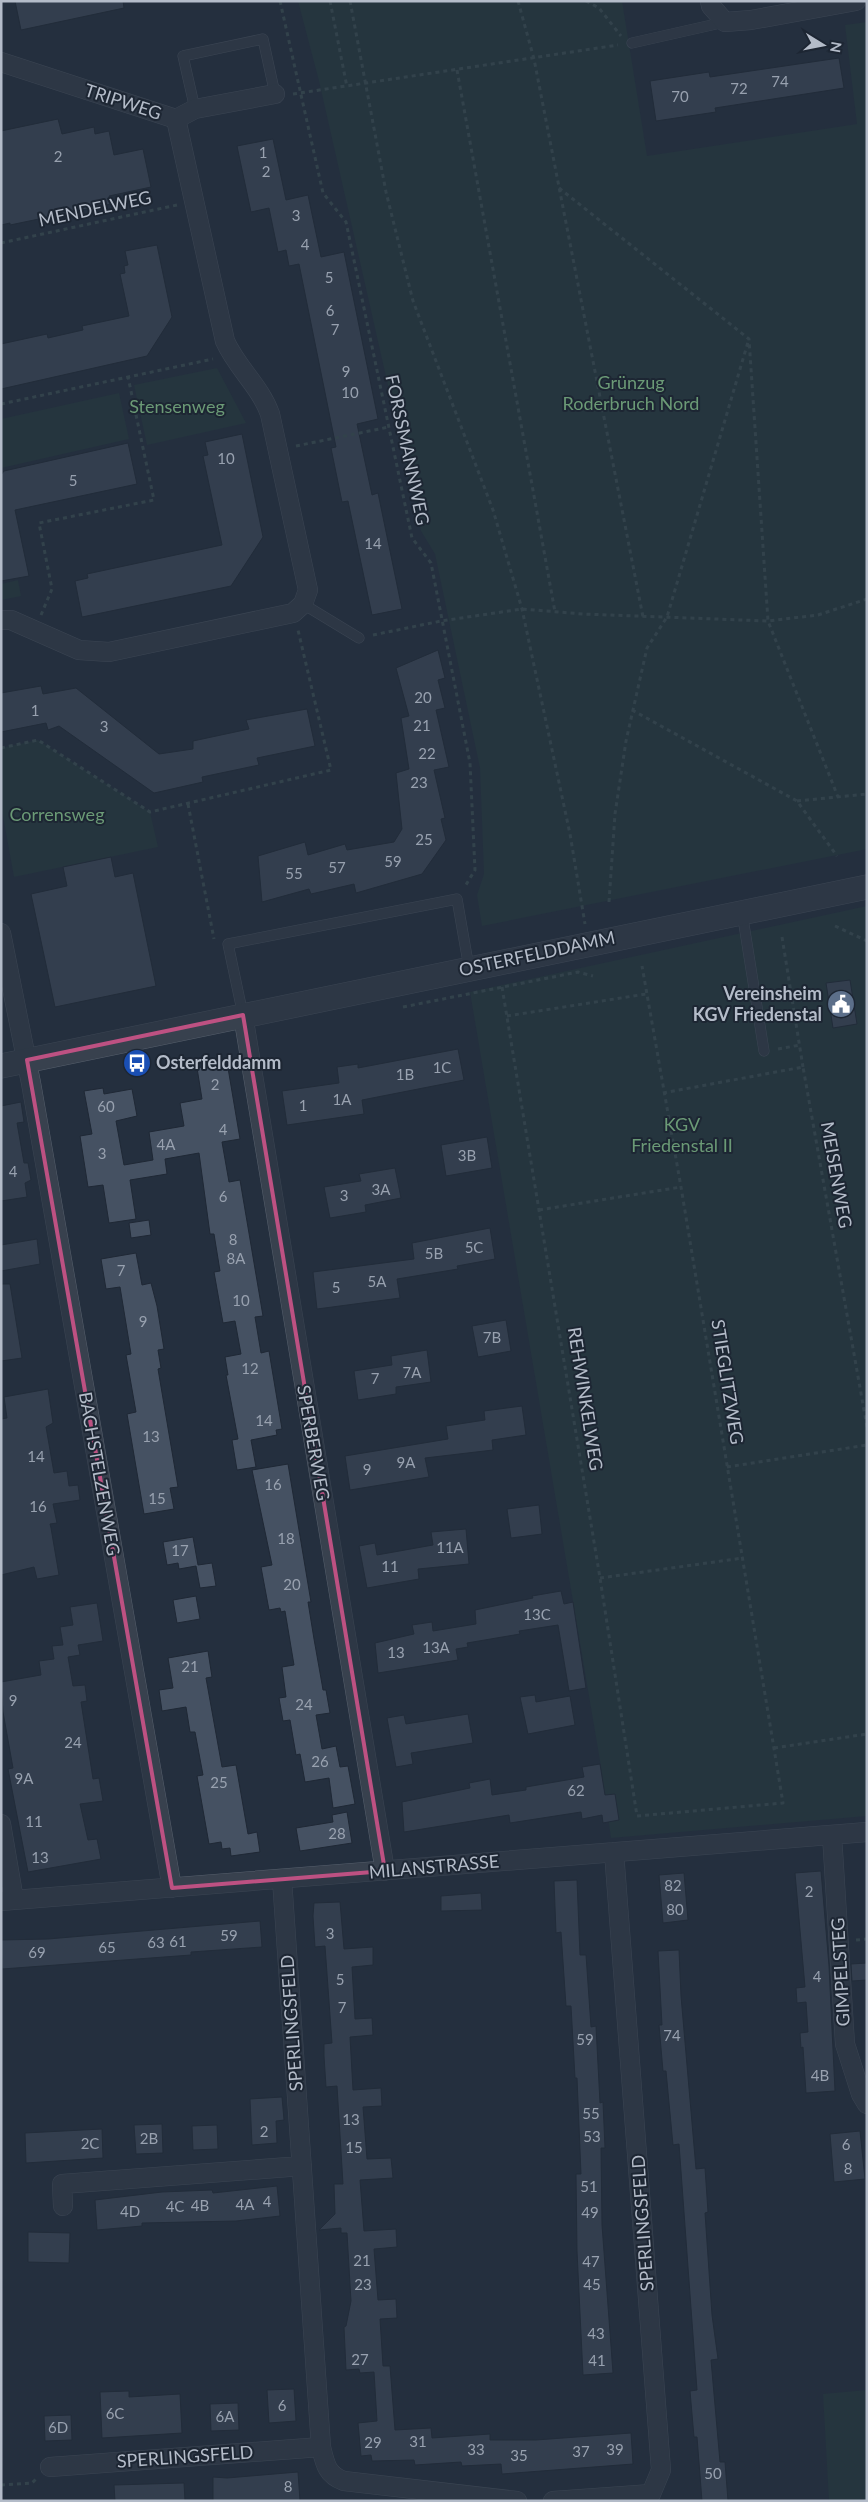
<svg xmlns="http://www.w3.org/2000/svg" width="868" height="2502" viewBox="0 0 868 2502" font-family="Lato,sans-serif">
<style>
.green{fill:#263c3f}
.building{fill:#455162;stroke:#1f2835}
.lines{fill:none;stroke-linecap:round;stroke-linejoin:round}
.service-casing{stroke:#565f6c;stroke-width:11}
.minor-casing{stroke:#565f6c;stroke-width:20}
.tertiary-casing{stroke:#565f6c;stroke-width:25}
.path{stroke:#44595c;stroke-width:3;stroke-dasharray:4 4;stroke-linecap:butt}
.service{stroke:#38414e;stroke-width:10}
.minor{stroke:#38414e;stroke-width:19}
.tertiary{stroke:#38414e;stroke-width:24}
.marked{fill:none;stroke:#bd5182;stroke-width:4;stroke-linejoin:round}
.labels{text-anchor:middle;stroke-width:4;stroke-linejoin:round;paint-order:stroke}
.number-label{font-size:15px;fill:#98a1af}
.street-label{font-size:18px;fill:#b4bcc9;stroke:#1d2633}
.park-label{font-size:18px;fill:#6b9a76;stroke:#1d2633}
.poi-label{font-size:18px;font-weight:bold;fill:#b4bcc9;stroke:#1d2633;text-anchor:end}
</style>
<rect width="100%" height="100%" fill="#242f3e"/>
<path class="green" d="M298,1H622L647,156L857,124L845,25L867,22V849L482,926L477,895L484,874L480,768L435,554L421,531L319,81Z
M217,368L246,423L147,445L134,385Z
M119,393L129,439L1,468V419Z
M18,580L21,596L1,600V584Z
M38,740L150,812L158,847L14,877L1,805V748Z
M867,906V1816L611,1838L600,1761L470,992Z
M867,2390V2501H829L823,2394Z"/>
<path class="building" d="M15,1H123L124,8L21,30Z
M839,58L844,88L715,108L716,112L656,121L650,81L709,72L710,77Z
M58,119L62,134L94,127L95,134L109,131L114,155L143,149L151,187L109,196L111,204L10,225V223L1,225V131Z
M273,139L286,200L308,195L321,257L344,252L378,419L357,424L372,495L378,493L402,609L372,615L348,501L342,502L331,448L336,447L299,264L289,266L286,250L278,252L269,208L251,212L237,146Z
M157,245L172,317L147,356L1,389V344L47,334L48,338L83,330L82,326L129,316L120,274L125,273L124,266L128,265L125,251Z
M242,434L263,537L231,586L82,617L75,581L88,578L87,574L222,545L203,456L208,455L205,442Z
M128,443L137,484L15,510L29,576L1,581V475L4,471Z
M438,650L445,678L438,680L445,708L436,710L449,767L434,770L445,818L441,819L446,840L422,874L356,893L354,884L311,894L309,889L262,902L258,856L305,842L308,855L345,844L347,850L394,842L402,829L396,773L409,769L401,718L409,716L396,668Z
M41,686L43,694L76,688L159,754L193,749V741L249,729L246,720L307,709L315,746L257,758L259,765L202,777L203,782L154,793L59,726L48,730L46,723L1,732V693Z
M111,857L115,877L133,873L156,986L55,1007L31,894L67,886L63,867Z
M850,980L857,1024L833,1028L826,983Z
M458,1049L464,1080L362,1100L364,1114L287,1125L282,1091L339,1083L337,1067L358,1064V1068Z
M227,1062L240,1139L222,1142L229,1182L240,1180L263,1316L255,1317L261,1353L269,1351L282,1429L276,1430L277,1435L251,1440L256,1467L237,1470L232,1440L238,1439L226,1375H228L225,1357L241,1354L235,1321L223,1323L214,1272L220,1271L214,1234H210L199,1153L165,1159L167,1174L130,1180L136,1219L109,1223L103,1185L88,1187L80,1136L92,1134L84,1091L103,1088L104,1094L132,1089L137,1116L116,1121L124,1165L153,1160L149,1132L184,1126L180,1103L202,1099L197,1068Z
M21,1102L24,1122L17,1123L24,1163H28L31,1180L25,1183L27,1197L1,1201V1106Z
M487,1137L492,1168L446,1176L441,1145Z
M395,1168L401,1198L365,1205L366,1212L330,1218L324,1187L361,1181L359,1174Z
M149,1220L151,1235L131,1238L129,1223Z
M490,1228L495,1259L457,1266L458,1269L397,1279L400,1298L317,1309L313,1272L414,1259L412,1243Z
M37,1239L40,1264L1,1271V1245Z
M136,1253L142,1285L151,1283L157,1306L164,1349L158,1350L161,1368L158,1369L178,1487L170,1488L174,1509L144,1514L127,1414L136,1412L126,1355L131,1354L120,1287L106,1289L101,1259Z
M1,1284H10L22,1358L1,1361Z
M506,1320L511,1351L478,1357L472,1326Z
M427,1350L431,1382L396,1387V1394L358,1400L354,1371L392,1365L391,1356Z
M48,1389L53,1423L46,1427L54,1473L67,1471L69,1486L78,1485L80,1500L53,1504L57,1523L50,1524L51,1528L59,1575L37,1579L34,1567L1,1575V1419L7,1418L4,1397Z
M522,1406L526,1435L492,1440L493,1450L425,1458L429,1477L350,1490L345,1456L448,1439L446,1426L485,1420L484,1411Z
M288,1464L311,1602H308L314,1639L322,1684L323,1690H326L330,1713L316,1715L322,1749L336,1746L340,1767L348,1766L355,1804L333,1808L329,1778L305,1782L300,1754L296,1755L290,1720L283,1721L279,1698L286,1697L282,1667L294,1665L285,1611L281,1612L280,1608L269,1610L261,1567L272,1565L252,1470Z
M539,1505L542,1534L511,1538L507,1509Z
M466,1529L469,1564L418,1569L419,1579L367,1588L359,1546L375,1543L377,1555L433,1545L431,1532Z
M193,1537L198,1565L212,1563L216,1586L200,1588L196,1566L179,1569L178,1563L167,1565L163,1542Z
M561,1591L564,1604L573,1602L586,1688L569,1691L558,1625L519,1631L520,1634L467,1643L468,1647L456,1649L458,1660L378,1673L375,1643L414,1634L412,1625L432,1622L433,1631L476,1624L475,1610L533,1598L532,1596Z
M196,1596L200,1619L177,1623L173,1600Z
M97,1603L103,1641L78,1645L80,1655L68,1657L73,1686L85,1685L87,1701L81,1702L93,1779L99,1778L103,1801L80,1804L88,1840L97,1839L101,1859L28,1872L8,1769L13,1768L3,1712L1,1682L41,1675L39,1661L54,1659L52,1646L63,1645L60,1627L73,1625L70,1607Z
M208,1651L212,1677L206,1678L222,1767L236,1765L248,1834L257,1832L260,1852L231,1856L230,1848L222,1849L221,1842L209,1844L197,1776L203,1775L195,1732H190L186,1707L162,1711L159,1690L173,1688L168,1658Z
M535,1695L536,1702L570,1696L575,1725L528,1734L520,1697Z
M468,1714L473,1743L411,1753L413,1764L396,1767L387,1718L404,1715L406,1724Z
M600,1764L605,1795L615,1794L619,1820L603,1823L602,1815L582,1819L581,1812L510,1823L509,1815L404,1832L402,1802L470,1788L469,1783L490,1779L492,1795L526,1790V1787L584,1777L582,1767Z
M347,1812L352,1843L300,1851L296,1828L333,1822L332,1815Z
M821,1871L829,1966L835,2091L806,2093L803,2047L801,2048L800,2033L808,2032L806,2002L797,2003L796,1988L805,1987L795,1873Z
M684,1873L688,1920L663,1923L659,1875Z
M577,1880L580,1955H586L591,2027L596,2026L600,2103L603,2102L605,2148H601L602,2225L613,2373L583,2375L577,2251L576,2174H581L577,2078H575L571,2006H566L561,1932L556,1933L554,1881Z
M481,1893L482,1910L441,1911V1896Z
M340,1902L344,1949L373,1947V1965L352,1967L355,2019L372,2018L373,2035L350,2037L351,2055L353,2090L381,2088L382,2106L363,2107L367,2159L391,2158L393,2178L360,2180L364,2231L396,2229L397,2247L374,2249L378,2300L396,2299L397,2318L380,2319L383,2366H390L395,2430L431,2428L432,2438L490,2434V2440H536L631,2433L633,2464L502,2474L501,2464L462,2466L461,2462L415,2465L414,2460L372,2461L371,2455L361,2456L358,2423L377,2421L374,2372L360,2373L359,2369L346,2370L344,2327L346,2326L351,2301L347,2233H341V2228L319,2230L335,2214L334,2184H343L337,2086L326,2087L324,2056V2044L332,2043L325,1946L315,1947L313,1916L314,1903Z
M260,1921L262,1947L191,1952V1955L2,1969L1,1940L48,1939Z
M679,1950L681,1996L696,2169L705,2168L708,2212L705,2213L712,2315L718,2359L711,2360L720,2462H725L728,2501H702L697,2437H694L690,2391L697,2390L679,2144L673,2145L666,2071H663L659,2025H662L658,1951Z
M867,1963V1980L852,1981L851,1964Z
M282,2097L284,2120L276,2121L277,2143L252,2145L250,2099Z
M162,2124L163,2153L136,2154L134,2125Z
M217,2125L218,2149L193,2150L192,2126Z
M102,2129L103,2158L26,2163L25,2133Z
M860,2131L865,2179L834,2182L830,2134Z
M277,2186L280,2216L236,2221L142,2223V2226L97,2230L95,2200L162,2192L212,2190L213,2193Z
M28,2232L70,2233L69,2263L28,2262Z
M294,2389L296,2421L269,2423L267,2390Z
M129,2391V2397L180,2394L182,2433L102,2438L100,2392Z
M238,2403L239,2430L211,2431L210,2404Z
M71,2415L72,2440L45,2441L44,2416Z
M298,2472L300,2501H213V2477L227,2478Z
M184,2483L185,2501H115L114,2485Z"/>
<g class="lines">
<g class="service-casing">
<path id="service" d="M632,43L725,22
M195,109L183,56L263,39L275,94
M303,604L359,638
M742,912L764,1051
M243,1015L228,944L457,899L469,968"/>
</g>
<g class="minor-casing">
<path id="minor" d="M710,1L711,6L725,22L751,20L856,1
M1,62L176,119L195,109L275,94
M1,620H11L79,650L109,652L293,613L303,604L308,590L270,414C260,386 237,368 225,341L176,119
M1,933L31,1083L172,1888
M243,1015L385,1871
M1,1824L14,1900
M832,1835L845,2044L861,2094L867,2104
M282,1879L321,2447C325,2464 327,2475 344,2481L517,2501
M1,1901L867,1832
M63,2206L62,2184L302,2166
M50,2467L321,2447
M553,2501L651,2494L661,2470L614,1852"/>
</g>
<g class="tertiary-casing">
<path id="tertiary" d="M1,1066L867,887"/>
</g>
<path class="path" d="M280,1L323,193L346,222L412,538L431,563L470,763L475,870L464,888
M330,1L347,87
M350,1L386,192L413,301L493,510L522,609L570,834L585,924
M518,1L534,59L643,617
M586,1L599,8L621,36
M457,70L555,612
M293,94L618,45
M559,188L749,339L768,621L838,797
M1,243L177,205
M1,404L213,359
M296,446L389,427
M41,615L52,589L39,523L154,500L128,377
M373,635L441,621L522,609L583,614L768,621L818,615L867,599
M632,710L797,801L837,856
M1,748L38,740L150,812L331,770L298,630
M797,801L867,794
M188,804L214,939
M609,902L615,814L626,741L647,648L667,617L748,342
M835,926L867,941
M782,937L803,1067
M502,987L600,1578L637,1816L783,1803L681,1187L642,966
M403,1007L578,972L593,976
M507,1016L646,994
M781,1020L795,1018
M778,1049L800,1045
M663,1093L803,1067L867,1427
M539,1210L681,1187
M727,1467L867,1445
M600,1578L743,1558
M774,1748L867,1734
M856,1940L867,1939
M1,2485L32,2483L36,2479"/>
<use href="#service" class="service"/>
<use href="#minor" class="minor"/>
<use href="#tertiary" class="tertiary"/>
</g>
<path d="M0 0H868V2502H0ZM243,1015L385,1871L172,1888L27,1060Z" fill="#242f3e" fill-opacity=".55" fill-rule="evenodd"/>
<path class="marked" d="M243,1015L385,1871L172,1888L27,1060Z"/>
<defs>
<g id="civic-disc" transform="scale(1.4375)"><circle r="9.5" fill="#5c6f8a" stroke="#1d2633"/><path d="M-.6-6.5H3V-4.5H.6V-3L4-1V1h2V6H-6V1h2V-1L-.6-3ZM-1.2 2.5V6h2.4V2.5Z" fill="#fff"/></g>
<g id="bus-disc" transform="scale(1.4375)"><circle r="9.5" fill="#1a4fb4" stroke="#1d2633"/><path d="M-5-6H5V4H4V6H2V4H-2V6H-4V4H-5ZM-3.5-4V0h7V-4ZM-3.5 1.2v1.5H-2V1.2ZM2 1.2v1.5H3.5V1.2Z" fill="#fff"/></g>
</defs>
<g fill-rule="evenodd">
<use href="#civic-disc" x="841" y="1004"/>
<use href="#bus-disc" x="137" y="1063"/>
</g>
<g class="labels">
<g class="number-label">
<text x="780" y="87">74</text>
<text x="739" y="94">72</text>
<text x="680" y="102">70</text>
<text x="263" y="158">1</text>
<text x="58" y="162">2</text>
<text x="266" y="177">2</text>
<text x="296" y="221">3</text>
<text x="305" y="250">4</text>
<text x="329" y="283">5</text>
<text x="330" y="316">6</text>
<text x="335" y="335">7</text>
<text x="346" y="377">9</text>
<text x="350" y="398">10</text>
<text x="226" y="464">10</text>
<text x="73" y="486">5</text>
<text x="373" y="549">14</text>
<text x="423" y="703">20</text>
<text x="35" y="716">1</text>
<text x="422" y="731">21</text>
<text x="104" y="732">3</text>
<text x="427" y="759">22</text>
<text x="419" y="788">23</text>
<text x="424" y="845">25</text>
<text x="393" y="867">59</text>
<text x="337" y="873">57</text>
<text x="294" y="879">55</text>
<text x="442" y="1073">1C</text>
<text x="405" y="1080">1B</text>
<text x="215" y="1090">2</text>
<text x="342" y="1105">1A</text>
<text x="303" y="1111">1</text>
<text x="106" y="1112">60</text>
<text x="223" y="1135">4</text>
<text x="166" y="1150">4A</text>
<text x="102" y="1159">3</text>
<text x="467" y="1161">3B</text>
<text x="13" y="1177">4</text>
<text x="381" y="1195">3A</text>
<text x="344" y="1201">3</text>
<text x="223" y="1202">6</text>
<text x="233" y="1245">8</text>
<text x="474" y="1253">5C</text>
<text x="434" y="1259">5B</text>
<text x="236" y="1264">8A</text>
<text x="121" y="1276">7</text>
<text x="377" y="1287">5A</text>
<text x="336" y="1293">5</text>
<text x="241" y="1306">10</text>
<text x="143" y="1327">9</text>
<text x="492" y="1343">7B</text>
<text x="250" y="1374">12</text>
<text x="412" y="1378">7A</text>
<text x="375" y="1384">7</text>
<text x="264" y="1426">14</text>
<text x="151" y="1442">13</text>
<text x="36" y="1462">14</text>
<text x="406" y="1468">9A</text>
<text x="367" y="1475">9</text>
<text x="273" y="1490">16</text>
<text x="157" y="1504">15</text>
<text x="38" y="1512">16</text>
<text x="286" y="1544">18</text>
<text x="450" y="1553">11A</text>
<text x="180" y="1556">17</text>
<text x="390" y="1572">11</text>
<text x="292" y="1590">20</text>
<text x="537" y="1620">13C</text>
<text x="436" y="1653">13A</text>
<text x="396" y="1658">13</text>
<text x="190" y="1672">21</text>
<text x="13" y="1706">9</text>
<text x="304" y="1710">24</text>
<text x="73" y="1748">24</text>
<text x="320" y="1767">26</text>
<text x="24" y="1784">9A</text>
<text x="219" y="1788">25</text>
<text x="576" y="1796">62</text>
<text x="34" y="1827">11</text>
<text x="337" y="1839">28</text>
<text x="40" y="1863">13</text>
<text x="673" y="1891">82</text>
<text x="809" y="1897">2</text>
<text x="675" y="1915">80</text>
<text x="330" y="1939">3</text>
<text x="229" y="1941">59</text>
<text x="178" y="1947">61</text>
<text x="156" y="1948">63</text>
<text x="107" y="1953">65</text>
<text x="37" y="1958">69</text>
<text x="817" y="1982">4</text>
<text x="340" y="1985">5</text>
<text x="342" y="2013">7</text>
<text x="672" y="2041">74</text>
<text x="585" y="2045">59</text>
<text x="820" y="2081">4B</text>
<text x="591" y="2119">55</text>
<text x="351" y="2125">13</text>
<text x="264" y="2137">2</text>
<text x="592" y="2142">53</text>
<text x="149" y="2144">2B</text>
<text x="90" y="2149">2C</text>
<text x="846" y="2150">6</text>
<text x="354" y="2153">15</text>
<text x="848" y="2174">8</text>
<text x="589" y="2192">51</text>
<text x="267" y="2207">4</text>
<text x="245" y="2210">4A</text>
<text x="200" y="2211">4B</text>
<text x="175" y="2212">4C</text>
<text x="130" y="2217">4D</text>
<text x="590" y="2218">49</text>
<text x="362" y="2266">21</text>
<text x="591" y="2267">47</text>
<text x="363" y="2290">23</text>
<text x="592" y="2290">45</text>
<text x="596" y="2339">43</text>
<text x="360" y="2365">27</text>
<text x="597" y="2366">41</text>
<text x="282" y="2411">6</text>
<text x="115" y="2419">6C</text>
<text x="225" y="2422">6A</text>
<text x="58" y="2433">6D</text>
<text x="418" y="2447">31</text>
<text x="373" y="2448">29</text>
<text x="476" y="2455">33</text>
<text x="615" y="2455">39</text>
<text x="581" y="2457">37</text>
<text x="519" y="2461">35</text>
<text x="713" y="2479">50</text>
<text x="288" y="2492">8</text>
</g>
<g class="street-label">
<text transform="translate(123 102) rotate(18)" y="6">TRIPWEG</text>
<text transform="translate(95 209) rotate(-12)" y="6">MENDELWEG</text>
<text transform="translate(407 450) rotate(78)" y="6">FORSSMANNWEG</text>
<text transform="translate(537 954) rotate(-12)" y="6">OSTERFELDDAMM</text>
<text transform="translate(836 1175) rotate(80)" y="6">MEISENWEG</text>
<text transform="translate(727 1382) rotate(81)" y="6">STIEGLITZWEG</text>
<text transform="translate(585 1399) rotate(81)" y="6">REHWINKELWEG</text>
<text transform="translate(313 1443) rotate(80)" y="6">SPERBERWEG</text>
<text transform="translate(99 1474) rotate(80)" y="6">BACHSTELZENWEG</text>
<text transform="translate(434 1867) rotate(-5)" y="6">MILANSTRASSE</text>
<text transform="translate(841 1972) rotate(-93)" y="6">GIMPELSTEG</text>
<text transform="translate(292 2023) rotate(-94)" y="6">SPERLINGSFELD</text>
<text transform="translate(643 2223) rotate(-94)" y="6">SPERLINGSFELD</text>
<text transform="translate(185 2457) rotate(-4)" y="6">SPERLINGSFELD</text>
</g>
<g class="park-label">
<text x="631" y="389">Grünzug<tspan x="631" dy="21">Roderbruch Nord</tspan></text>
<text x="177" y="413">Stensenweg</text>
<text x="57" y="821">Corrensweg</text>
<text x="682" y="1131">KGV<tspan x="682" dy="21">Friedenstal II</tspan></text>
</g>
<g class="poi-label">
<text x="822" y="1000">Vereinsheim<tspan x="822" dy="21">KGV Friedenstal</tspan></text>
<text x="156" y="1069" text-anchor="start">Osterfelddamm</text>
</g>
</g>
<rect width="868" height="2502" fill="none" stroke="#b4bcc9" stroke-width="5"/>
<g transform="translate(823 45) rotate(100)" stroke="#1d2633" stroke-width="4" paint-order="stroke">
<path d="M0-4L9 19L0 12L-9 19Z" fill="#b4bcc9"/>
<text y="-8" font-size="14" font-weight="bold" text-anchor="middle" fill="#b4bcc9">N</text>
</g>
</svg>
